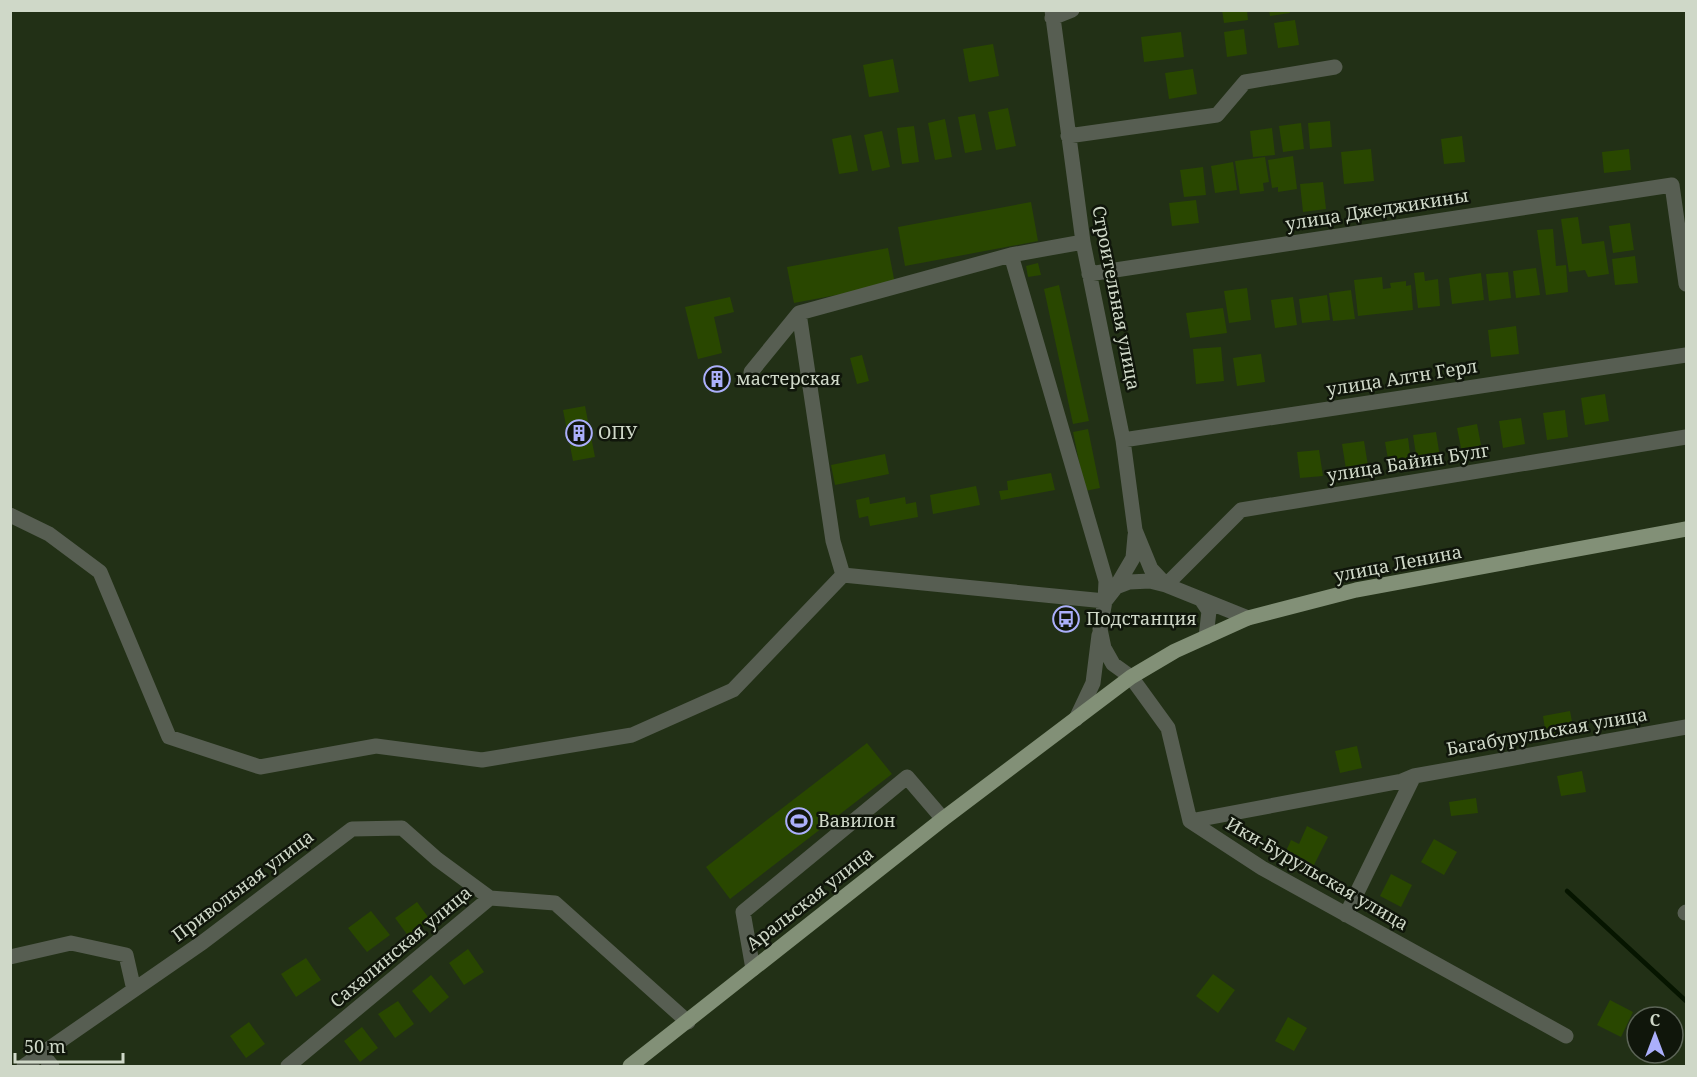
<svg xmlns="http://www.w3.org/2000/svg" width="1697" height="1077" viewBox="0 0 1697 1077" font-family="'Noto Serif',serif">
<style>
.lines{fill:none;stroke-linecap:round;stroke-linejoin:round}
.stream{stroke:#061500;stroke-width:4.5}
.building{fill:#294700}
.minor{stroke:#575e52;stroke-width:15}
.major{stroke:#829077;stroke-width:15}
.labels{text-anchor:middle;stroke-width:5;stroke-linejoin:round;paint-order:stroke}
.street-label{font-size:18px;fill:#cfd8c8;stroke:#10160b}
.poi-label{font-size:18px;fill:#cfd8c8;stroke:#10160b;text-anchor:start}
</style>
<rect width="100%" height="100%" fill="#223016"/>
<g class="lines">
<path class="stream" d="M1567,891L1686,1001"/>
</g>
<path class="building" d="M1222,10H1247L1248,20L1224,23Z
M1269,10H1289L1290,13L1270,16Z
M1295,20L1299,45L1278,48L1274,23Z
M1244,29L1247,54L1227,57L1224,32Z
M1181,32L1184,57L1144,62L1141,37Z
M993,44L999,76L969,82L963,49Z
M893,59L899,92L869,97L863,65Z
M1193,69L1197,94L1169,99L1165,73Z
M1008,108L1016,146L996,150L988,112Z
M975,114L982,150L965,153L958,117Z
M945,119L952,157L935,160L928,123Z
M1330,121L1332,147L1310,149L1308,123Z
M1301,123L1304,149L1283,152L1279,126Z
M914,126L919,162L902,164L897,128Z
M1272,128L1275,155L1253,157L1250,131Z
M882,131L890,167L872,171L864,135Z
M851,135L858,171L839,174L832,139Z
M1462,136L1465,162L1444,164L1441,139Z
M1371,149L1374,181L1344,184L1341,152Z
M1629,149L1631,170L1604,173L1602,152Z
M1293,156L1297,189L1278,192V187L1272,188L1268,160Z
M1265,157L1269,182L1263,183L1264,191L1240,194L1235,161Z
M1233,162L1237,190L1215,193L1211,166Z
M1203,167L1206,195L1184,197L1180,170Z
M1323,182L1326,209L1303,212L1300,184Z
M1196,200L1199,223L1172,226L1169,203Z
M1031,202L1038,241L905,266L898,227Z
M1578,217L1582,244L1604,241L1609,274L1588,277L1585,270L1569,272L1561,219Z
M1630,223L1634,250L1613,253L1609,226Z
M1553,229L1556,266L1566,265L1568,292L1546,295L1537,230Z
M888,248L895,284L794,303L787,267Z
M1635,256L1638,283L1615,285L1612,259Z
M1038,263L1041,275L1028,277L1026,266Z
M1536,268L1540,295L1516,298L1513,271Z
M1424,272L1425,281L1438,279L1440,306L1418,308L1414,273Z
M1508,272L1511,298L1489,301L1486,274Z
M1481,273L1484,300L1452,304L1449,278Z
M1382,277L1383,289L1391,288L1390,283L1406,281V286L1411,285L1413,310L1358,316L1354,280Z
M1059,285L1089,421L1073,424L1044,289Z
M1247,288L1251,320L1229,323L1224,291Z
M1351,290L1355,319L1333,321L1329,293Z
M1327,295L1330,320L1302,323L1299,299Z
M730,297L734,312L714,317L722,353L698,359L685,307Z
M1293,297L1297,325L1275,328L1271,300Z
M1223,308L1227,333L1190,338L1186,313Z
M1516,326L1519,354L1491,357L1488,330Z
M1221,347L1224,381L1196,384L1193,349Z
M1261,354L1265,382L1237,386L1233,358Z
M862,355L869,381L857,384L850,358Z
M720,365L726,390L714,393L708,367Z
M1605,394L1609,421L1585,425L1581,398Z
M585,406L595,457L573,461L563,410Z
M1565,410L1568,437L1547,440L1543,413Z
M1521,418L1525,444L1503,448L1499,421Z
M1477,424L1482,450L1462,453L1457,428Z
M1088,429L1100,488L1085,491L1073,432Z
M1436,432L1440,457L1417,461L1413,435Z
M1408,438L1411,462L1389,465L1385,442Z
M1364,441L1368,466L1346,469L1342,444Z
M1319,450L1323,476L1300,478L1297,452Z
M885,454L889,474L835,485L831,465Z
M1051,473L1055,490L1001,500L999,491L1008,490L1007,481Z
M976,486L980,505L933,514L930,495Z
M869,497L870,504L905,497L906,504L916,502L918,517L870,526L868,516L859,518L856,500Z
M1570,711L1574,732L1552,736L1550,728L1545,729L1543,716Z
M867,743L892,774L730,899L706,867Z
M1357,746L1362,768L1340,773L1335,751Z
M1582,771L1586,792L1561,796L1557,776Z
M1476,798L1478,813L1451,816L1449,802Z
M1307,826L1328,837L1310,873L1282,860L1291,840L1299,844Z
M1434,839L1457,852L1444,875L1421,862Z
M1391,874L1412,885L1401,907L1380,896Z
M417,902L431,921L409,937L395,918Z
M371,911L390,935L367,952L348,928Z
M468,949L484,972L464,985L449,963Z
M306,958L321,980L296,997L281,974Z
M1213,974L1235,990L1218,1013L1196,996Z
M431,975L449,997L430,1013L412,991Z
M1610,1000L1633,1012L1621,1037L1597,1025Z
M398,1001L414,1024L395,1038L378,1014Z
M1288,1017L1307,1028L1294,1051L1275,1041Z
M249,1022L265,1044L246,1058L230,1036Z
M362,1027L378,1048L360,1062L344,1041Z"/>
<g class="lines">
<path class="minor" d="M1052,10L1083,242L1123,440L1135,530L1151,569L1166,585L1241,510L1686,437
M1052,18L1072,10
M1068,136L1217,115L1245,82L1335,67
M1089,274L1672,185L1686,284
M799,313L833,541L843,575L1105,601L1106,581L1011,255
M751,372L799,313L1011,255L1083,242
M1123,440L1686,355
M10,515L49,534L100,572L169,737L260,767L376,746L482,760L632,735L733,690L843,575
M1116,587L1133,558L1135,536
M1201,599L1209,611L1206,637
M1248,618L1166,585L1150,581L1129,582L1116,587L1105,601L1100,629L1104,648L1113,664L1131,677L1168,728L1190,821L1262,868L1566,1036
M1076,719L1093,683L1099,635
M1190,821L1402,781L1414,776L1686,727
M1685,913L1686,912
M1346,915L1414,776
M10,957L71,943L126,955L134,990
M753,969L743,912L907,777L943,819
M42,1054L52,1066
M24,1066L203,942L352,829L402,828L437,859L490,898
M288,1066L490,898L555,903L688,1022"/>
<path class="major" d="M630,1066L943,819L1131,677L1175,651L1248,618L1356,590L1686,529"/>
</g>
<defs>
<g id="building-ring" transform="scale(1.35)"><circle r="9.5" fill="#10160b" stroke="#abaffb" stroke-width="1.5"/><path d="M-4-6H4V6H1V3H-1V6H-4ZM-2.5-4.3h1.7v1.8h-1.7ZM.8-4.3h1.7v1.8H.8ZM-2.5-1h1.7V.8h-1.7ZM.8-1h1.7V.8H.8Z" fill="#abaffb"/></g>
<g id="bus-ring" transform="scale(1.35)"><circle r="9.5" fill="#10160b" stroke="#abaffb" stroke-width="1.5"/><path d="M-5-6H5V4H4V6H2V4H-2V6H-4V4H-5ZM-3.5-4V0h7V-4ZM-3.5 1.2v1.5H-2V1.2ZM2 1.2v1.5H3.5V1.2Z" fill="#abaffb"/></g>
<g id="stadium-ring" transform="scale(1.35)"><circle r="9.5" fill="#10160b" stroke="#abaffb" stroke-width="1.5"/><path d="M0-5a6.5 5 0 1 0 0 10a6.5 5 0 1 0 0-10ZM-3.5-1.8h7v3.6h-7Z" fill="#abaffb"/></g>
</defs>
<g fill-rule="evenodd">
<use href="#building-ring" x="717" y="379"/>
<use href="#building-ring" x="579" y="433"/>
<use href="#bus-ring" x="1066" y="619"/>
<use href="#stadium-ring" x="799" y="821"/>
</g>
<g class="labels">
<g class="street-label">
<text transform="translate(1377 210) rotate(-9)" y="6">улица Джеджикины</text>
<text transform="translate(1116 298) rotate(79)" y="6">Строительная улица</text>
<text transform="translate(1402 378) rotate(-9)" y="6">улица Алтн Герл</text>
<text transform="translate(1408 463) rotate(-9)" y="6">улица Байин Булг</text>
<text transform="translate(1398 564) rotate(-11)" y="6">улица Ленина</text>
<text transform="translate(1547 732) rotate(-10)" y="6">Багабурульская улица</text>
<text transform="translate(1317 874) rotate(30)" y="6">Ики-Бурульская улица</text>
<text transform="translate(243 886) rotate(-37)" y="6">Привольная улица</text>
<text transform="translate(810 899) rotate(-38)" y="6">Аральская улица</text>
<text transform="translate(401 947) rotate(-40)" y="6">Сахалинская улица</text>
</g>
<g class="poi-label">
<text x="736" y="385">мастерская</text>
<text x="598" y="439">ОПУ</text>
<text x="1086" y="625">Подстанция</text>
<text x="818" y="827">Вавилон</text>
</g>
</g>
<rect width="1697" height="1077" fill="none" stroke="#cfd8c8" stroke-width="24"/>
<g transform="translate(1655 1035)"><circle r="28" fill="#10160b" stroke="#5c6457" stroke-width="1.5"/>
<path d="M0-4.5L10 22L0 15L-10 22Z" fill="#abaffb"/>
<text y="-9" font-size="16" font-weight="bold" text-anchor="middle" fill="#cfd8c8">С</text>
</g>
<path d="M15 1053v9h108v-9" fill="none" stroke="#cfd8c8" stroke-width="3"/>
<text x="24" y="1053" font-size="18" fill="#cfd8c8" stroke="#10160b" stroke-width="4.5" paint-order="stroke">50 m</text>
</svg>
